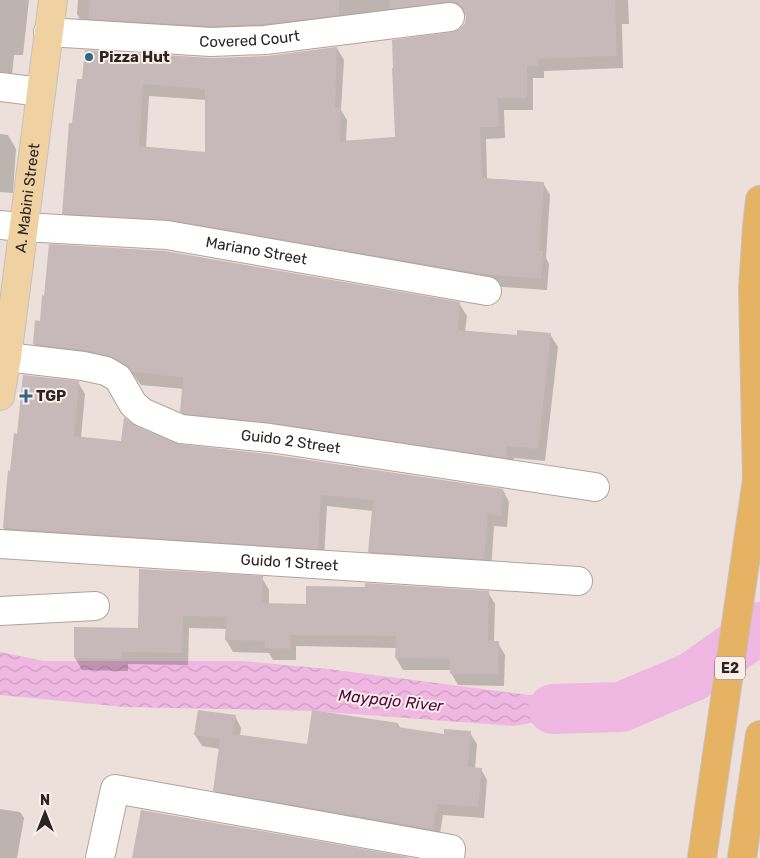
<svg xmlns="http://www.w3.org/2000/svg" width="760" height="858" viewBox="0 0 760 858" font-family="Rubik,sans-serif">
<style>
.water{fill:url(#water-waves)}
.shadow{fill:#0003;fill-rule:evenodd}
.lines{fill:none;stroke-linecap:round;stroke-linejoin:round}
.river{stroke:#efb7e2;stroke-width:50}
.building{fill:#c7b8ba;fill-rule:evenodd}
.minor-casing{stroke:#afa39e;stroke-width:30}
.major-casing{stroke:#c3c2c1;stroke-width:30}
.highway-casing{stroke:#c3c2c1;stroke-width:30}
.minor{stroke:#fff;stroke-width:28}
.major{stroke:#f0d1a2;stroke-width:28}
.highway{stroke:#e6b364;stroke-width:28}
.poi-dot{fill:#316782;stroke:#fbede8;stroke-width:2}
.labels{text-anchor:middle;stroke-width:4;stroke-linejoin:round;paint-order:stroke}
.shield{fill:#fbede8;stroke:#69615e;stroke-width:1}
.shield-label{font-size:14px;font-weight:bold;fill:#2a2523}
.street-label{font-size:15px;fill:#2a2523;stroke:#fbede8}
.poi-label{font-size:15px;font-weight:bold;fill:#2a2523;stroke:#fbede8;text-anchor:start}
.water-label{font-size:16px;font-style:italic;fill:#4b0a42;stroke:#fbede8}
</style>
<defs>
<pattern id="water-waves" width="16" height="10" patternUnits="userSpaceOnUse" patternTransform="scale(1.25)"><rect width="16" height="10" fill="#efb7e2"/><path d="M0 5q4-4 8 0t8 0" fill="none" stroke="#cd9dc2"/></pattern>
</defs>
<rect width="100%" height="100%" fill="#ede0db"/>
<path class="water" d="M0,652L43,661H243L328,669L621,707L514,726L313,711L124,707L0,695Z"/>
<path class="shadow" d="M0,0H29L23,55H14L11,85L0,88Z
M78,0H628L629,24H622L623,68L544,71V78H533V110H504L505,138L486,139L487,179L543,183L550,195L546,258L549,264L547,290L490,286L70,225L63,213L78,80L212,59L267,57L337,48L344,60L341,110L347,120L346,142L396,138L453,34L461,30L466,23L467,16L463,14L455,13L271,36L84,26L77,14ZM149,96L206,100V154L146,148Z
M0,134L8,135L16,149L13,193L0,192Z
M459,303L467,316L465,332L518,337L550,334L558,347L545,461L514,458L513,470L189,424L181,411L184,389L141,385L135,377L118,369L41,357L34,344Z
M78,382L85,394L81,438L122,442L135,427L179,446L503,490L509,502L507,527L494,526L491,571L376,563L369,552L373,511L327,506L324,560L11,540L4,528L9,472H11L18,435Z
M262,578L269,590V605H307L488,592L495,604L494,642L498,643L505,655L504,686L458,685L451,673V670H403L396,658L397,648L296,646V660H273L269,653L233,652L226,640L227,629L189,628L188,665L128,664V671L82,670L75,658V628L139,629Z
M235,716L241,728L240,736L308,745L398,724L401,729L445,736L470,733L477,744L475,769H481L487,780L484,818L443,815L439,840L221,802L214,790L220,749L202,746L195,735Z
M0,809L20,812L24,818L17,858H0Z"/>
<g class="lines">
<path class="river" d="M553,709L621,707L692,677L750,636L760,627"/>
</g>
<path class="building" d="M90,0H339V15L264,24L211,26L88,19Z
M390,0H615L617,56L538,59V66H527V98H498L499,127H480L482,178L544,182L539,251H543L541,279L483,274L170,220L62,214L69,123H72L77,79H82L85,50L212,58L267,56L337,47L335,107H341L340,141L395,137L392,68H393L392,40L452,32L460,29L465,23L466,16L462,7L456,2H448L390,9ZM143,84L205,89V152L139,146Z
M49,244L165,251L460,302L458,330L517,335V330L551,333L538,449L507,446L506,458L272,423L185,414L180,412L183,377L132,372L126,364L110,356L85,350L33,344L35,320L40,321L42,295L44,296Z
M23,375L79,381L74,436L121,441L124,417L136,426L179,444L268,454L503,489L501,516L488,514L484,559L368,552L373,500L321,495L318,549L3,528L8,470L10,471L14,433L17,434Z
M139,569L263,576L262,603L306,604V586L365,587V583L489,591L488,641H499L498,674H450V659L395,658L396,636L290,635V649L265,648V641L225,640L226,617L183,616L182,653L122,652V659L74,658V627L138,628Z
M198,710L236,715L233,734L307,744L312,710L398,723V727L444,734V729L471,731L468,767L482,768L478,807L437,804L433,829L213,791L220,739L194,735Z
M141,810L409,857V858H132Z"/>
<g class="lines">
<g class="minor-casing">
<g id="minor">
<path id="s1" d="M48,32L211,42L265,40L450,17"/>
<path d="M0,87L41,92"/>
<path id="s2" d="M0,225L23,227L167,235L487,291"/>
<path id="s3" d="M7,357L83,366L106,371L118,378L133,404L142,412L181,429L270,438L595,487"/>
<path id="s4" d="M0,544L578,581"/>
<path d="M0,611L95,606"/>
<path d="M100,858L115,789L451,849L450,858"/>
</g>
</g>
<g class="major-casing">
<g id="major">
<path id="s5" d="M0,396L7,357L53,0"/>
</g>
</g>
<g class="highway-casing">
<path id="highway" d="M757,477L753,289L757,227L760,200
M702,858L760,459
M742,858L760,735"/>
</g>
<use href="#minor" class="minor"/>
<use href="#major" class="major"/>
<use href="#highway" class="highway"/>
</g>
<g class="poi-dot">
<circle cx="89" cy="57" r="5"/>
<path d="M23.5 388.5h5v5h5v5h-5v5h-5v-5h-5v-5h5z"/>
</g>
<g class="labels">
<rect class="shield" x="715" y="656.5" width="30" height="23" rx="4"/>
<g class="shield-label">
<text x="730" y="673">E2</text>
</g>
<g class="street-label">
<text dy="5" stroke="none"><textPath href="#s1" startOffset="202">Covered Court</textPath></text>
<text dy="5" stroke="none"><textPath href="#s5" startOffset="200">A. Mabini Street</textPath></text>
<text dy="5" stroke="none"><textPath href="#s2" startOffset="258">Mariano Street</textPath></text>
<text dy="5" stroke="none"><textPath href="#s3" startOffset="309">Guido 2 Street</textPath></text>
<text dy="5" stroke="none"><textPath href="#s4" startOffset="290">Guido 1 Street</textPath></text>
</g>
<g class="poi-label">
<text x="99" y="62">Pizza Hut</text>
<text x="36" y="401">TGP</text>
</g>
<g class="water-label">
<text transform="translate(391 700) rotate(6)" y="6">Maypajo River</text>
</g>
</g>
<g transform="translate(45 813)" stroke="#fbede8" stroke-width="4" paint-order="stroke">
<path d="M0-4L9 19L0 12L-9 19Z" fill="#2a2523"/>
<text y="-8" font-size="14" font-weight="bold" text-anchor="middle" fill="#2a2523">N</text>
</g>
</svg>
